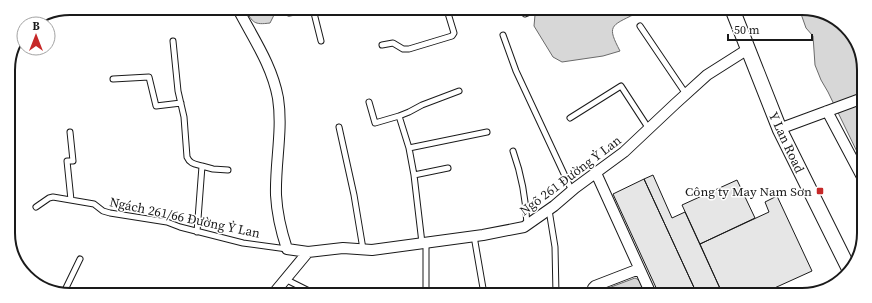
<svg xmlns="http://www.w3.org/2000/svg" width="872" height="303" viewBox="0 0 872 303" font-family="'Source Serif 4',serif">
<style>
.water{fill:#d7d7d7;stroke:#6a6a6a}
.building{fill:#e6e6e6;stroke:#1a1a1a}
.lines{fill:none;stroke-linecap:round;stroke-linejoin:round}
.service-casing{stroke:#1a1a1a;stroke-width:7}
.minor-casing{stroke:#1a1a1a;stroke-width:12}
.secondary-casing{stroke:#1a1a1a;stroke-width:16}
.service{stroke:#fff;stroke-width:5}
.minor{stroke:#fff;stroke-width:10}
.secondary{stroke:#fff;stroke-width:14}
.poi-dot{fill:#c62828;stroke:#fff;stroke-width:1.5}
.labels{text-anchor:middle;stroke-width:3;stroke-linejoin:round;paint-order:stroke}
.street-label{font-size:13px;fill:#1a1a1a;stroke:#fff}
.poi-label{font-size:13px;fill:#1a1a1a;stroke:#fff;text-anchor:end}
.rim{fill:none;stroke:#1a1a1a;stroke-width:2}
</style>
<rect width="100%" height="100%" fill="#fff"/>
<path class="water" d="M245,9H274V15L270,23C254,25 253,23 245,9Z
M547,10H635V14C610,26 607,26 620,51L603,56L562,62L553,57L534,26L535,15Z
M800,11H822L849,29L857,50L863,63L862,162L828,92L821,80L815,65L813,36L806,28Z
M635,278C641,280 643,288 646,294H600L603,290Z"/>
<path class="building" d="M653,175L672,218L685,212L723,295L697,294L644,179Z
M644,179L697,294H659L613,194Z
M737,180L755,218L700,244L682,205Z
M777,196L812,271L759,295H723L700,244L769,212L765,202Z"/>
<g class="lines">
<g class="service-casing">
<path id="service" d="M280,9L289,13L314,9
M313,9L321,41
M525,14L535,10
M640,26L686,94
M503,35L516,71L572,191
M173,41L178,91L184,117L187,157C190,164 195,164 202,166L197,232
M382,45L393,43L403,49H409L452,36L454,33L447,10
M113,79L149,77L156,106L181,103
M369,102L375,123L399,116
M570,118L621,86L649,129
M339,127L354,195L363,249
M70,132L73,161H67L71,200
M409,148L487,132
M513,151C522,176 526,199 527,225
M202,166L213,169L228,170
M414,175L448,168
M36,207L49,198L53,197L94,204L103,211L110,213L167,222L180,227L243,243L287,249
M549,210L555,247L556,294
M474,236L484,294
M422,243L414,175L409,148L399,116L409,112L422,105L459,91
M426,243V293
M285,279L313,293
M64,292L80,259"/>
</g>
<g class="minor-casing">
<path id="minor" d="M238,9C253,38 272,65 278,98C283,130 275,163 276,195C277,214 281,231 287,249L308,252
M827,111L862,177
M779,129L863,98
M596,173L651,294
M274,293L308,252L343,248L372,250L483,235L524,227L554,206L575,188L624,152L675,104L707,75L748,49
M593,294V288L595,286L639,269"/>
</g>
<g class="secondary-casing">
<path id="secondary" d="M733,11L780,130L849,269"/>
</g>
<use href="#service" class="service"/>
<use href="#minor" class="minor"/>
<use href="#secondary" class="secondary"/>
</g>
<rect class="poi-dot" x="816" y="187" width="8" height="8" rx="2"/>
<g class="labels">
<g class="street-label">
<text transform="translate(787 142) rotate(65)" y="5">Y Lan Road</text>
<text transform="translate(570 175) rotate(-37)" y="5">Ngõ 261 Đường Ỷ Lan</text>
<text transform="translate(185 217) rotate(12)" y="5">Ngách 261/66 Đường Ỷ Lan</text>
</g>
<g class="poi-label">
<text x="812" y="196">Công ty May Nam Sơn</text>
</g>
</g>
<path d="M0 0H872V303H0ZM70 15H802A55 55 0 0 1 857 70V233A55 55 0 0 1 802 288H70A55 55 0 0 1 15 233V70A55 55 0 0 1 70 15Z" fill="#fff" fill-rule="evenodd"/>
<path class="rim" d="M70 15H802A55 55 0 0 1 857 70V233A55 55 0 0 1 802 288H70A55 55 0 0 1 15 233V70A55 55 0 0 1 70 15Z"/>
<g transform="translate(36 36)"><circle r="19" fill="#ffffff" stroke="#a3a3a3"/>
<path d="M0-3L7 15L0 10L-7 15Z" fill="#c62828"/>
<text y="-6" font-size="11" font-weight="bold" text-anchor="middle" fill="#1a1a1a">B</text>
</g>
<path d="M728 34v6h84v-6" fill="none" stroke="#1a1a1a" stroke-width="2"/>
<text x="734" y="34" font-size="12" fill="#1a1a1a" stroke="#ffffff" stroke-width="3" paint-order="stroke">50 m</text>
</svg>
